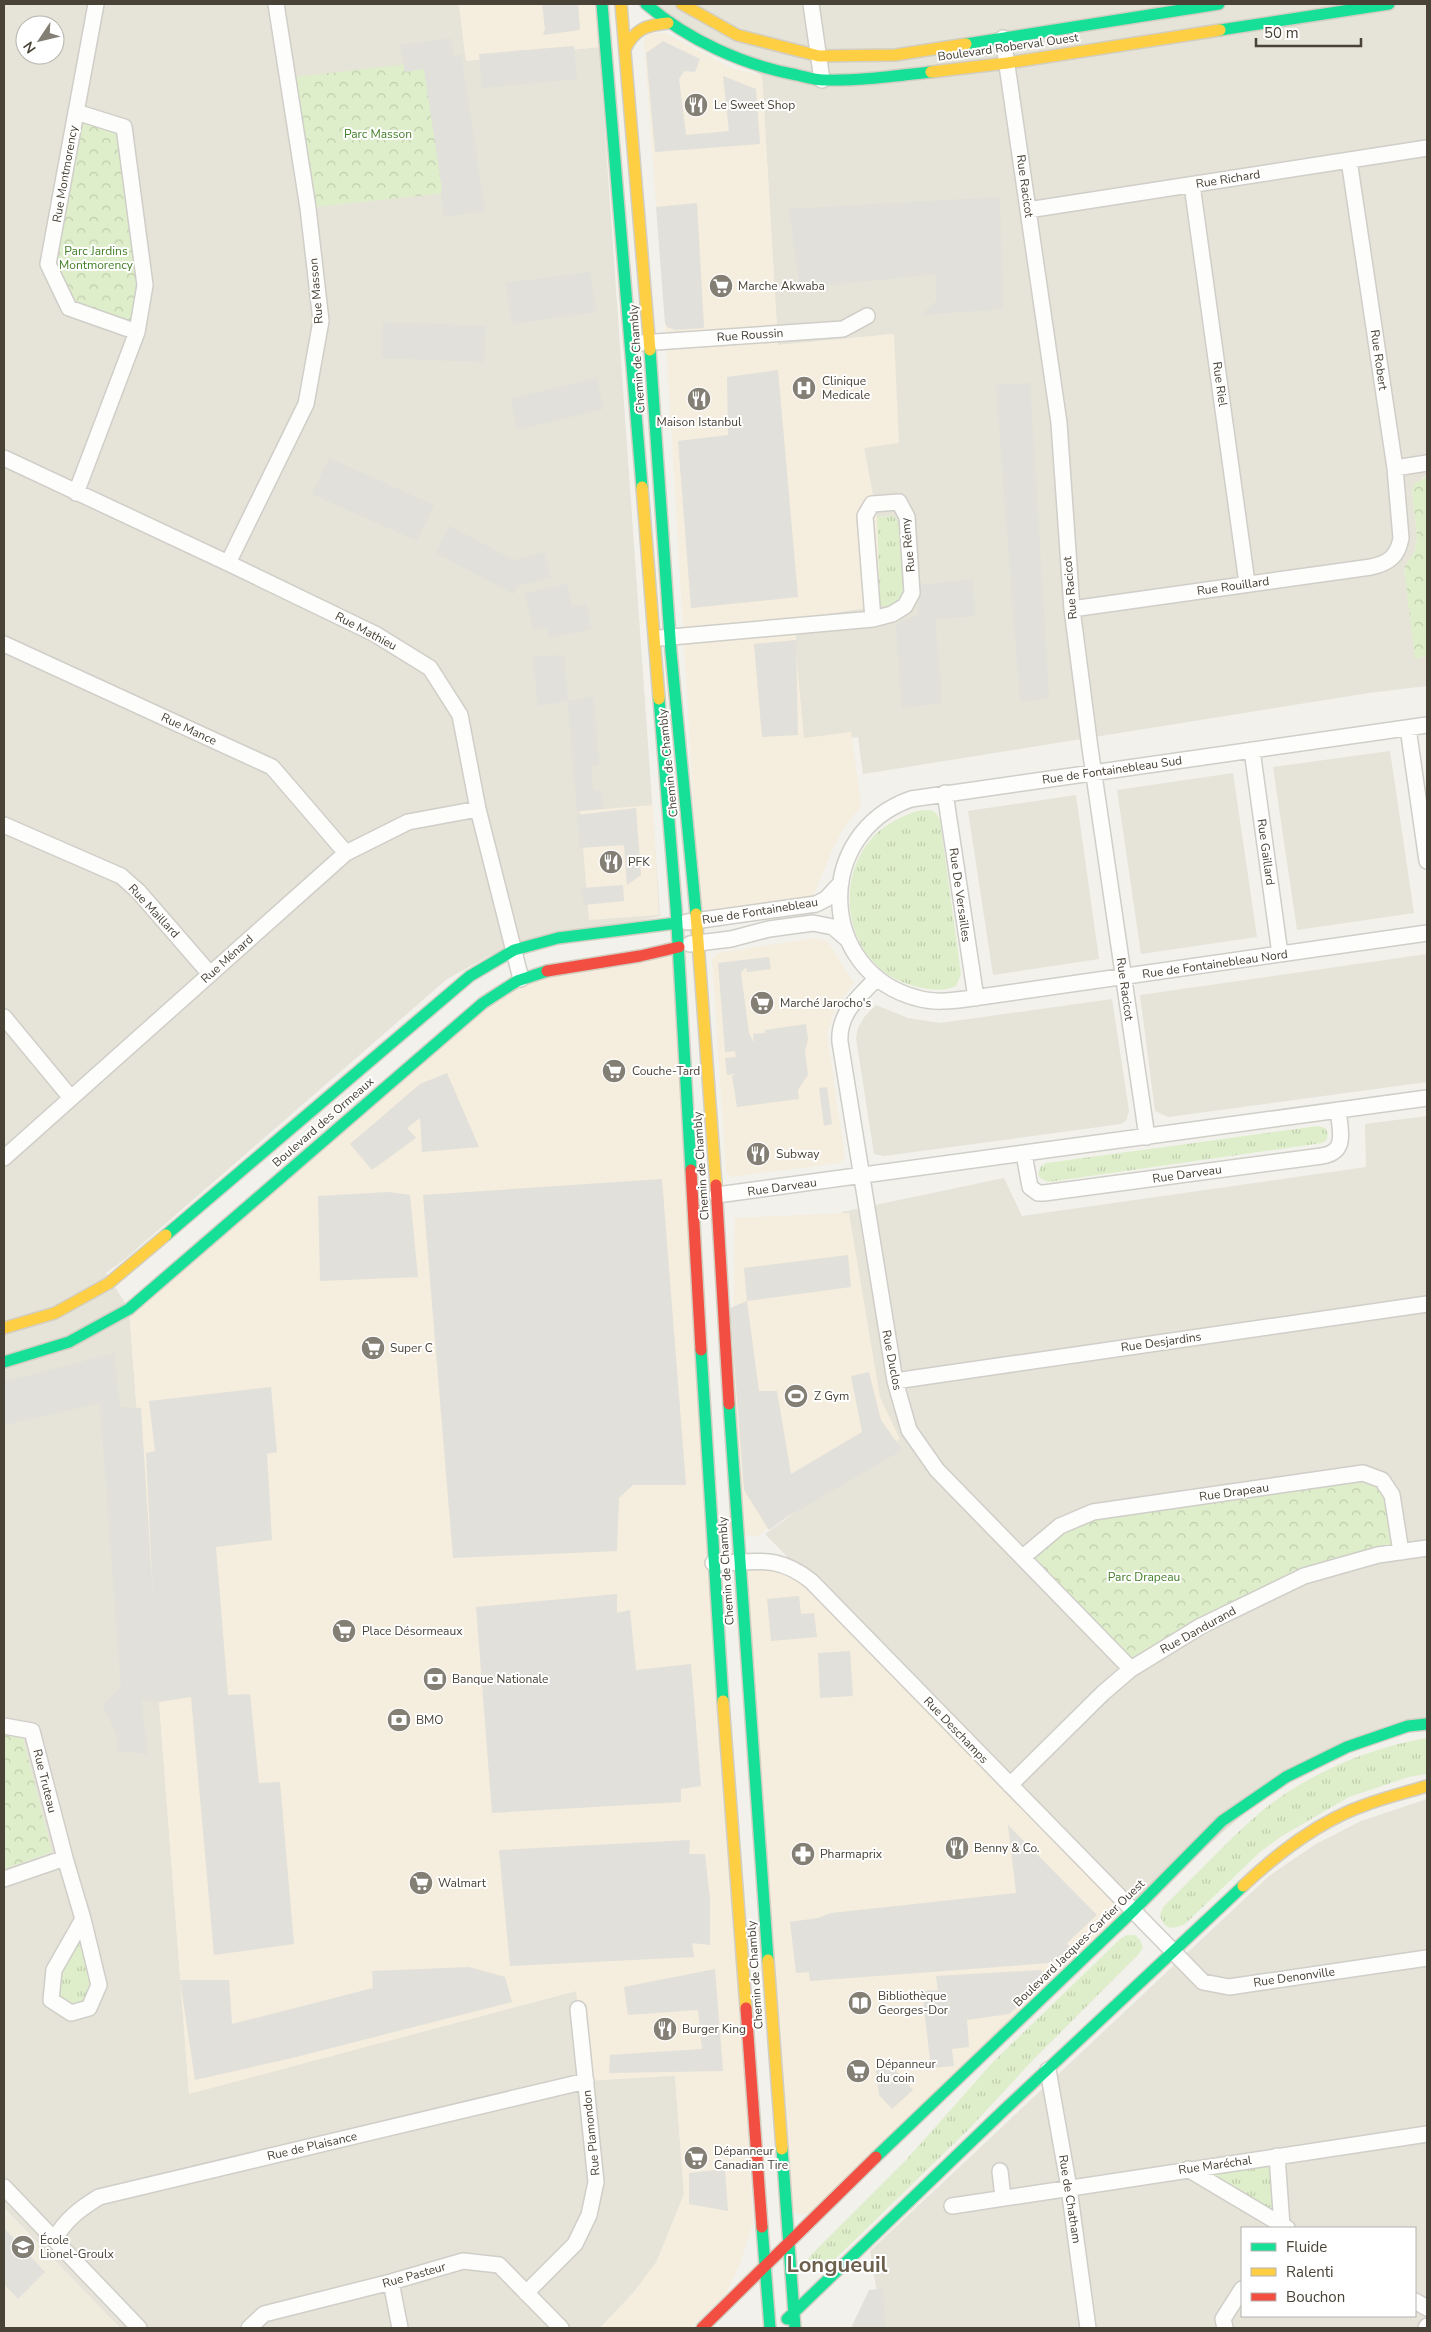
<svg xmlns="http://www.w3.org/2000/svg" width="1431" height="2332" viewBox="0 0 1431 2332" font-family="'Nunito Sans',sans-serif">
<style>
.residential{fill:#e6e3d8;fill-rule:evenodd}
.commercial{fill:#f5eddd}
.education{fill:#f0ecdd}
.grass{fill:url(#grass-tufts)}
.park{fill:url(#park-crowns)}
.parking{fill:#e1e0da}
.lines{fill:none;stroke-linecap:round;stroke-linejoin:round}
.street-casing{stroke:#d0cec8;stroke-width:18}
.fast-casing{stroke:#d2cec2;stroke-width:14}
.slow-casing{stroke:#d2cec2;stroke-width:14}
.jam-casing{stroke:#d2cec2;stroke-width:14}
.street{stroke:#fdfdfc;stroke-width:15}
.fast{stroke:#16e098;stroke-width:11}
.slow{stroke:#ffcf43;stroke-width:11}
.jam{stroke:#f24e42;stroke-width:11}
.labels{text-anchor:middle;stroke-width:4;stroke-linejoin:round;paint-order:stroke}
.street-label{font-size:12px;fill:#494236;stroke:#fff}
.poi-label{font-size:12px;fill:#494236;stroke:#fff;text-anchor:start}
.park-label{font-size:12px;fill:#427e26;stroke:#fff}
.town-label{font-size:22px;font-weight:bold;fill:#6c614d;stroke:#fff}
</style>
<defs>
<pattern id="grass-tufts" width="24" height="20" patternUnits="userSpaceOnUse" patternTransform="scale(1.25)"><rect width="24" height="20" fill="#deeeca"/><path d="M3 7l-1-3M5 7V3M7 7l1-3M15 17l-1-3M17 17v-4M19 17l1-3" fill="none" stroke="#c0cdae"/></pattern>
<pattern id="park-crowns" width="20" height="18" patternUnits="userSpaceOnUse" patternTransform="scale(1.25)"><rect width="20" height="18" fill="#deeeca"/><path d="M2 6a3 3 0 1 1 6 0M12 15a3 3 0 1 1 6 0" fill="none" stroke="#c0cdae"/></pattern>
</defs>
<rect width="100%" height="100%" fill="#f2f1eb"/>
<path class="residential" d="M4,4H459L466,61L599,47L660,916L491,955L447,979L125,1259L106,1273L129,1309L189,2093L576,1991L675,2076L684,2194L657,2261L634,2292L600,2328H120L4,2208V1869L52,1852L23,1738L4,1734ZM25,25H55V55H25ZM295,77L454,191L316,207Z
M646,4H1427V476L1423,477L1412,491L1417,537L1415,551L1404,569L1416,659L1427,656V686L1369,693L863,774L858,737L708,755L796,639L793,618L880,606H899L893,516L877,517L864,448L894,334L778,345L762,76Z
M1390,751L1414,913L1297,930L1273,767Z
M1233,773L1257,937L1141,954L1117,790Z
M1076,795L1099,959L993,975L968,811Z
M1427,954V1082L1168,1117L1155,1111L1140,995Z
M1112,999L1129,1111L1126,1121L1121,1124L884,1156L874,1154L856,1038L858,1028L865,1016L876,1005L908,1018L940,1023Z
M1427,1116V1724L1286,1777L1134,1910L765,1534L887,1447L830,1235L842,1212L1004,1178L1022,1216L1366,1167L1365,1124Z
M1427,1799V2328H883L870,2251L1269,1876L1316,1844L1361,1821ZM1242,2228H1415V2316H1242Z"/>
<path class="commercial" d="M459,4H595L599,47L466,61Z
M649,33H665L731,68L762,76L778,345L894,334L899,443L864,448L877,517L880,606L793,619L804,738L851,732L861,806L845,826L833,848L813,897L700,914L665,323L644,41Z
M653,805L659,915L589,920L580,811Z
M816,938L828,942L854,983L836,1007L827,1033L845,1158L840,1163L729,1177L726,1170L712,959L718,953Z
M679,947L753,2223L739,2266L725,2295L691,2328H600L634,2292L657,2261L684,2194L675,2076L586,2081L576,1991L189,2094L129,1309L521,979Z
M849,1213L880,1397L900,1439L840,1476L757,1536L729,1534L735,1218Z
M782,1563L1134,1910L819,2212L798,2214L786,2205L740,1570Z"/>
<path class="education" d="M7,2212L72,2279L120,2328H4V2215Z"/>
<path class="grass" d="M893,516L899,523L908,597L899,606H880L877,517Z
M930,810L935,812L940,820L961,974L956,986C940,993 923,989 908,984C837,961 829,856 894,821C906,815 916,809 930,810Z
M1318,1126L1325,1128C1329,1134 1329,1140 1322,1143L1048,1182L1040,1178L1038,1174L1041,1166L1047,1163Z
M1427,1738V1774L1409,1777L1349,1797L1282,1836L1260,1852L1185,1924C1172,1930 1164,1930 1160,1915L1163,1907C1194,1877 1223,1845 1256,1816C1300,1777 1369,1747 1427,1738Z
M82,1929L95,1985L87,2004L71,2009L54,1997L57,1972Z
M1127,1935H1135L1140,1940L1143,1947L1139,1954L1033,2060L971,2127L826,2268L819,2272L811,2270L807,2261L811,2255L907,2159L992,2063L1120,1939Z
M1277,2156L1282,2226L1188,2169Z"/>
<path class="park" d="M434,61L454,192L316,207L295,77Z
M76,112L124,127L145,285L137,332L69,308L48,264Z
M1427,476V656L1415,659L1404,568L1415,551L1417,537L1412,491L1414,484Z
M1363,1473L1382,1480L1401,1552L1304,1576L1131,1669L1023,1557L1093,1512Z
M4,1734L23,1738L52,1852L4,1869Z"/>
<path class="parking" d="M542,4H578L580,30L543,35L545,29Z
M451,38L453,56L461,54L485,211L443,217L441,183L424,69L405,72L400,45Z
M663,41L700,59L695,72L684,71L679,79L686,135L729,131L723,76L756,89L760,144L655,152L646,53Z
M574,46L577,79L482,88L479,54Z
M1000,197L1003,309L921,315L936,301V274L800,288L789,209Z
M697,203L704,328L675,330L667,327L665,323L656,207Z
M590,272L596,312L512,324L506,283Z
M383,322L486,326L484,362L382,358Z
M778,370L798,597L691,608L678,441L728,435L727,377Z
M597,378L603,409L517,430L511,399Z
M1030,383L1049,698L1020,702L996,385Z
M329,458L434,505L417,541L312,494Z
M449,526L514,560L544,552L551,577L518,586L514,594L436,553Z
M973,579L975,616L935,619L942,703L902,708L896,624L918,614L919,585Z
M567,584L572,607L586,604L592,629L549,638L547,627L533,630L525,593Z
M796,640L798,735L762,737L754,644Z
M564,655L568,701L593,697L599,765L591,766L593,790H601L603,809L577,811L568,701L538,706L533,657Z
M636,808L641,875L627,885L624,845L580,848L577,815Z
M623,885L624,901L584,905L581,888Z
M769,957L771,969L747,972L746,967L741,973L749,1033L754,1043L753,1034L765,1033V1030L806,1024L808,1039L805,1051L808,1075L798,1090L799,1099L737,1107L732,1076L735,1074L727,1075L725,1058L736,1057L735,1051L725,1052L718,963Z
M447,1073L479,1147L422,1152L420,1118L407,1128L416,1138L372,1170L350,1144L420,1084Z
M827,1087L832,1124L824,1126L819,1088Z
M662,1179L686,1485H633L619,1498L617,1551L453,1558L423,1195Z
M389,1192L410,1195L418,1277L320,1281L318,1196Z
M848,1255L851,1287L747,1301L759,1391H777L791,1474L862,1432L851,1376L869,1372L881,1420L902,1450L787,1517L769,1530L744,1490L730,1308L747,1301L744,1268Z
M114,1353L120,1407L141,1408L153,1597L146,1453L155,1451L149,1401L271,1387L277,1452L267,1454L272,1540L216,1547L228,1695L250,1694L259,1783L280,1782L294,1944L214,1955L191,1697L159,1702L141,1700L148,1754L118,1751L116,1733L103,1705L121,1687L100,1403L4,1425V1382Z
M617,1594V1613L630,1610L636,1670L691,1664L701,1786L681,1789V1802L492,1813L476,1607Z
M799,1596L801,1614L814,1613L817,1637L771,1641L767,1599Z
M850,1651L853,1696L820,1698L818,1653Z
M1008,1825L1097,1915L1067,1943L1071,1950L1050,1963L810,1981L809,1972L796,1973L790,1922L818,1918L831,1913L1016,1893Z
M690,1840L689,1854H705L710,1900V1945L692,1943L694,1957L510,1966L499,1850Z
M469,1967L505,1977L512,2002L292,2058L195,2080L180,1980H229L232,2024L373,1988L372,1971Z
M715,1969L723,2071L609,2073L610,2055L702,2049L698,2010L628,2015L624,1987Z
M1042,1970V1985L1009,2014L967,2020L969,2047L952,2049L954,2066L931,2068L922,1991L938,1990L936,1976Z
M888,2061L913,2090L892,2109L879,2095L876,2071Z
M725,2169L728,2211L689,2204V2173Z
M4,2228L45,2272L18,2299L4,2284Z
M883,2289L885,2328H851L869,2290Z"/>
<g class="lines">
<g class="street-casing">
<path id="street" d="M96,4L48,264L69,308L137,332
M811,4L822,80
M1003,38L1059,423L1072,609L1090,748L1147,1137
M76,112L124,127L145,285L137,332L76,493
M1192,185L1247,583
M1028,210L1427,148
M641,343L843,329L867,316
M4,458L228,563L375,634L430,668L460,715L478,809L521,979
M1395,468L1427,463
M228,563L306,404L321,321L308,208L276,4
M1072,609L1371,567C1389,563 1398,556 1401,538L1395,468L1349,160
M660,638L873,619L892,614L905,606L912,593L907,517L899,502L872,504L865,516L873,619
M4,644L272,767L346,853
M1427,725L911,799C812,834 818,972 917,998C933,1003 950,1001 966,999L1427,933
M1408,728L1427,861
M1252,750L1280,954
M945,793L976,998
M4,825L121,876L138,891L210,974
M687,922L816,904L826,899L841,883
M690,944L731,939L769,929L813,923L833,927L847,939
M877,978C859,997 838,1013 840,1042L895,1381L909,1430L937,1470L1131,1669
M4,1017L71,1098
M1024,1154L1030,1187L1038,1193H1044L1322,1156C1348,1152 1340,1130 1338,1110
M4,1158L346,853L408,822L478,809
M717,1195L1427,1098
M895,1381L1427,1304
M1023,1557L1060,1526L1093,1512L1363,1473L1382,1480L1392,1495L1401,1552
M713,1563C755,1563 776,1553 811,1581L1203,1982L1229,1987L1427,1958
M4,1726L32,1731L65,1858
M1010,1785L1103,1693L1131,1669L1201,1626L1304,1576L1378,1555L1427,1548
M4,1879L65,1858L83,1919
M83,1919L99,1985L89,2008L71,2013L51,2000L54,1970Z
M1048,2070L1069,2188L1088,2328
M1277,2156L1282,2226L1281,2228
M1188,2169L1287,2228
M1000,2171L1003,2198
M4,2187L139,2328
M952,2206L1427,2134
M54,2239C67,2219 78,2210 99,2197L586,2081
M391,2282L400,2328
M526,2293L575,2244L589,2215L596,2182L578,2009
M1415,2301L1427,2308
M249,2328L264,2314L391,2282L463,2261L499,2265L561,2328
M1225,2328L1223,2319L1242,2289
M1426,2328L1427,2326"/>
</g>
<g class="fast-casing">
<path id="fast" d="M602,4L642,487
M646,4C688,40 743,65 797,75C806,77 815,80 824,80C859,81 895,76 931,72
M1220,30L1389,4
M966,44L1219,4
M650,350L671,652L696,914
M659,699L676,908L691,1170
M166,1235L470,976L514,950L558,938L677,923
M701,1350L723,1701
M4,1362L69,1342L129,1309L483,1003L517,981L547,971
M729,1404L768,1960
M782,2149L795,2328
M876,2157L1134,1910L1222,1821L1286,1777L1347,1747L1408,1726L1427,1724
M762,2227L770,2328
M787,2319L1003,2111L1243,1886"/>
</g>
<g class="slow-casing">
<path id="slow" d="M621,4L650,350
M682,4L737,35L819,56L895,55L966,44
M625,49C635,29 646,25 668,23
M931,72L1007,63L1220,30
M642,487L659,699
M696,914L716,1185
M4,1328L55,1313L109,1283L166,1235
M723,1701L746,2008
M1243,1886C1279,1852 1320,1820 1368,1804C1387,1797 1407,1792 1427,1786
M768,1960L782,2149"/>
</g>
<g class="jam-casing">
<path id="jam" d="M547,971L640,956L679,947
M691,1170L701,1350
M716,1185L729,1404
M746,2008L762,2227
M702,2328L876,2157"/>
</g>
<use href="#street" class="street"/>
<use href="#fast" class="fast"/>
<use href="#slow" class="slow"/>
<use href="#jam" class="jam"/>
</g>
<defs>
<g id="restaurant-disc" transform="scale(1.25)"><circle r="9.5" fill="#847f75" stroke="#fff"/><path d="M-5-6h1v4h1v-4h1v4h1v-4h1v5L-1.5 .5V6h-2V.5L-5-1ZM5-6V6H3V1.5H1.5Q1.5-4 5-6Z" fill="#fff"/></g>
<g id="supermarket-disc" transform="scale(1.25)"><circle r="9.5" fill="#847f75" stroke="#fff"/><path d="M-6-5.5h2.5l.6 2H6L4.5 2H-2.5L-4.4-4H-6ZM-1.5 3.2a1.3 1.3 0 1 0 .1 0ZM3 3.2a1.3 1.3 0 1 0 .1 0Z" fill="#fff"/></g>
<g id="hospital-disc" transform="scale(1.25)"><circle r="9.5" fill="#847f75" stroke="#fff"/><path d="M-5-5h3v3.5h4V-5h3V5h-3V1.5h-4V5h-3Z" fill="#fff"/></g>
<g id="stadium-disc" transform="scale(1.25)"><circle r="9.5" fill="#847f75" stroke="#fff"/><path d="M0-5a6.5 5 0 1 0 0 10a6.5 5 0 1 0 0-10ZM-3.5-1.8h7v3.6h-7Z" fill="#fff"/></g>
<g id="bank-disc" transform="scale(1.25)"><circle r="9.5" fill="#847f75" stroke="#fff"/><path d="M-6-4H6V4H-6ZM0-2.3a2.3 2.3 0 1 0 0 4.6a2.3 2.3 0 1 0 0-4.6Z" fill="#fff"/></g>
<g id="pharmacy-disc" transform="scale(1.25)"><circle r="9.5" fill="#847f75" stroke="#fff"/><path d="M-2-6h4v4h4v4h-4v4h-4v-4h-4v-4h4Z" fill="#fff"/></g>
<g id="library-disc" transform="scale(1.25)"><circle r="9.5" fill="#847f75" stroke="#fff"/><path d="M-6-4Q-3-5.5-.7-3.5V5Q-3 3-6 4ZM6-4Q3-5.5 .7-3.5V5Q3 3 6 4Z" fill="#fff"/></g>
<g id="school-disc" transform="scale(1.25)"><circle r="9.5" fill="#847f75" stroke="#fff"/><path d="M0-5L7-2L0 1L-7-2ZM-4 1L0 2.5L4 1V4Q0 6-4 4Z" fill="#fff"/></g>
</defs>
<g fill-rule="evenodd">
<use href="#restaurant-disc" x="696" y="105"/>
<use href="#supermarket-disc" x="721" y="286"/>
<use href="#hospital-disc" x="804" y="388"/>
<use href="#restaurant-disc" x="699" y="399"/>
<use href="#restaurant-disc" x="611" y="862"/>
<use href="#supermarket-disc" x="762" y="1003"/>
<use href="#supermarket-disc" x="614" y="1071"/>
<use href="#restaurant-disc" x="758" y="1154"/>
<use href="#supermarket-disc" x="373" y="1348"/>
<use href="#stadium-disc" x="796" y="1396"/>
<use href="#supermarket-disc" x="344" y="1631"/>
<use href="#bank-disc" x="435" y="1679"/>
<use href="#bank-disc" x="399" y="1720"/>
<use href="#restaurant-disc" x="957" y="1848"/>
<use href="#pharmacy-disc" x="803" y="1854"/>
<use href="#supermarket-disc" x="421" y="1883"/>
<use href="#library-disc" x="860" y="2003"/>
<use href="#restaurant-disc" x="665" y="2029"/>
<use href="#supermarket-disc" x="858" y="2071"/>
<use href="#supermarket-disc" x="696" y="2158"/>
<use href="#school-disc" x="23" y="2247"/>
</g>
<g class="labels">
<g class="street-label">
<text transform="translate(1008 47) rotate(-8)" y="4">Boulevard Roberval Ouest</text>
<text transform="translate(65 174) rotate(-80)" y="4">Rue Montmorency</text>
<text transform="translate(1228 179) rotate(-9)" y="4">Rue Richard</text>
<text transform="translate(1025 186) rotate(82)" y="4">Rue Racicot</text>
<text transform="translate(316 291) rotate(-95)" y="4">Rue Masson</text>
<text transform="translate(750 335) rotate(-4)" y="4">Rue Roussin</text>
<text transform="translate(637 359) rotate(-94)" y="4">Chemin de Chambly</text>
<text transform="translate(1379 360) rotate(82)" y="4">Rue Robert</text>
<text transform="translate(1220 384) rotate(82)" y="4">Rue Riel</text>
<text transform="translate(908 545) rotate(-96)" y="4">Rue Rémy</text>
<text transform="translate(1233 586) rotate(-8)" y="4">Rue Rouillard</text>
<text transform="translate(1070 588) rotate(-95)" y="4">Rue Racicot</text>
<text transform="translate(366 631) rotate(28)" y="4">Rue Mathieu</text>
<text transform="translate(189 729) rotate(25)" y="4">Rue Mance</text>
<text transform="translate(668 763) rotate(-96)" y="4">Chemin de Chambly</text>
<text transform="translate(1112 770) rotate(-8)" y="4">Rue de Fontainebleau Sud</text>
<text transform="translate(1266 852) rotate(82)" y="4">Rue Gaillard</text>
<text transform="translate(960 895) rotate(82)" y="4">Rue De Versailles</text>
<text transform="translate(154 911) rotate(47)" y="4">Rue Maillard</text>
<text transform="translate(760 911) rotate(-9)" y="4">Rue de Fontainebleau</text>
<text transform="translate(227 959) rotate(-42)" y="4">Rue Ménard</text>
<text transform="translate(1215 964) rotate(-8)" y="4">Rue de Fontainebleau Nord</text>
<text transform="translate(1125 989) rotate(82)" y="4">Rue Racicot</text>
<text transform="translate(323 1122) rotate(-41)" y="4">Boulevard des Ormeaux</text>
<text transform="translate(701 1166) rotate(-94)" y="4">Chemin de Chambly</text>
<text transform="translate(1187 1174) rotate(-8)" y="4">Rue Darveau</text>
<text transform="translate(782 1187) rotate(-8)" y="4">Rue Darveau</text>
<text transform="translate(1161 1342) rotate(-8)" y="4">Rue Desjardins</text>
<text transform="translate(892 1360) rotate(79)" y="4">Rue Duclos</text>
<text transform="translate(1234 1492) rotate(-8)" y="4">Rue Drapeau</text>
<text transform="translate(726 1571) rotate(-94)" y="4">Chemin de Chambly</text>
<text transform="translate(1198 1630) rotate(-29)" y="4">Rue Dandurand</text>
<text transform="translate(956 1730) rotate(46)" y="4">Rue Deschamps</text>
<text transform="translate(45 1781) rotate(76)" y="4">Rue Truteau</text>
<text transform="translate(1079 1943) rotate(-44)" y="4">Boulevard Jacques-Cartier Ouest</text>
<text transform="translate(755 1975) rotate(-94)" y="4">Chemin de Chambly</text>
<text transform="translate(1294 1977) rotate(-8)" y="4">Rue Denonville</text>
<text transform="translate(591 2133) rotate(-96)" y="4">Rue Plamondon</text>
<text transform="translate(312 2146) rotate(-13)" y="4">Rue de Plaisance</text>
<text transform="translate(1215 2165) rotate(-8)" y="4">Rue Maréchal</text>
<text transform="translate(1070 2199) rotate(81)" y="4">Rue de Chatham</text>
<text transform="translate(414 2275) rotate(-16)" y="4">Rue Pasteur</text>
</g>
<g class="poi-label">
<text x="714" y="109">Le Sweet Shop</text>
<text x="738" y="290">Marche Akwaba</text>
<text x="822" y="385">Clinique<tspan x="822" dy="14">Medicale</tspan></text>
<text x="699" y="426" text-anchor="middle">Maison Istanbul</text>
<text x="628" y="866">PFK</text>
<text x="780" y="1007">Marché Jarocho's</text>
<text x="632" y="1075">Couche-Tard</text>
<text x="776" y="1158">Subway</text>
<text x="390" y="1352">Super C</text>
<text x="814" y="1400">Z Gym</text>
<text x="362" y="1635">Place Désormeaux</text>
<text x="452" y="1683">Banque Nationale</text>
<text x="416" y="1724">BMO</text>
<text x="974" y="1852">Benny &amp; Co.</text>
<text x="820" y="1858">Pharmaprix</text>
<text x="438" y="1887">Walmart</text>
<text x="878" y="2000">Bibliothèque<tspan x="878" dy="14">Georges-Dor</tspan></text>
<text x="682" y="2033">Burger King</text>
<text x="876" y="2068">Dépanneur<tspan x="876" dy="14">du coin</tspan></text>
<text x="714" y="2155">Dépanneur<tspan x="714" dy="14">Canadian Tire</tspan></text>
<text x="40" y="2244">École<tspan x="40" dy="14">Lionel-Groulx</tspan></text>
</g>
<g class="park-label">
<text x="378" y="138">Parc Masson</text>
<text x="96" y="255">Parc Jardins<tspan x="96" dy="14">Montmorency</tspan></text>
<text x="1144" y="1581">Parc Drapeau</text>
</g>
<g class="town-label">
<text x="837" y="2272">Longueuil</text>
</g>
</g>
<rect width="1431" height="2332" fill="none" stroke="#494236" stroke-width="10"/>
<rect x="1241" y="2227" width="175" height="90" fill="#ffffff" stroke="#b6b3af"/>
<rect x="1251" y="2243" width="25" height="8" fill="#16e098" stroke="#b6b3af"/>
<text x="1286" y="2252" font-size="15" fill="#494236">Fluide</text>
<rect x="1251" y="2268" width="25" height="8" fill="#ffcf43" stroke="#b6b3af"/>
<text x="1286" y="2277" font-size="15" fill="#494236">Ralenti</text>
<rect x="1251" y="2293" width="25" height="8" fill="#f24e42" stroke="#b6b3af"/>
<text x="1286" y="2302" font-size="15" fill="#494236">Bouchon</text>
<g transform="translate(40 40) rotate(235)"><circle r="24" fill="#ffffff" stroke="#b6b3af"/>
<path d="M0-4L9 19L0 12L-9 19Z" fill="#847f75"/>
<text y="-8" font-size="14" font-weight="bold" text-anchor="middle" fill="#494236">N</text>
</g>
<path d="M1256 38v8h105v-8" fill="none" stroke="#494236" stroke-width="2.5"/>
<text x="1264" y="38" font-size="15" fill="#494236" stroke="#ffffff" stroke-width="4" paint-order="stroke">50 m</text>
</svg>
